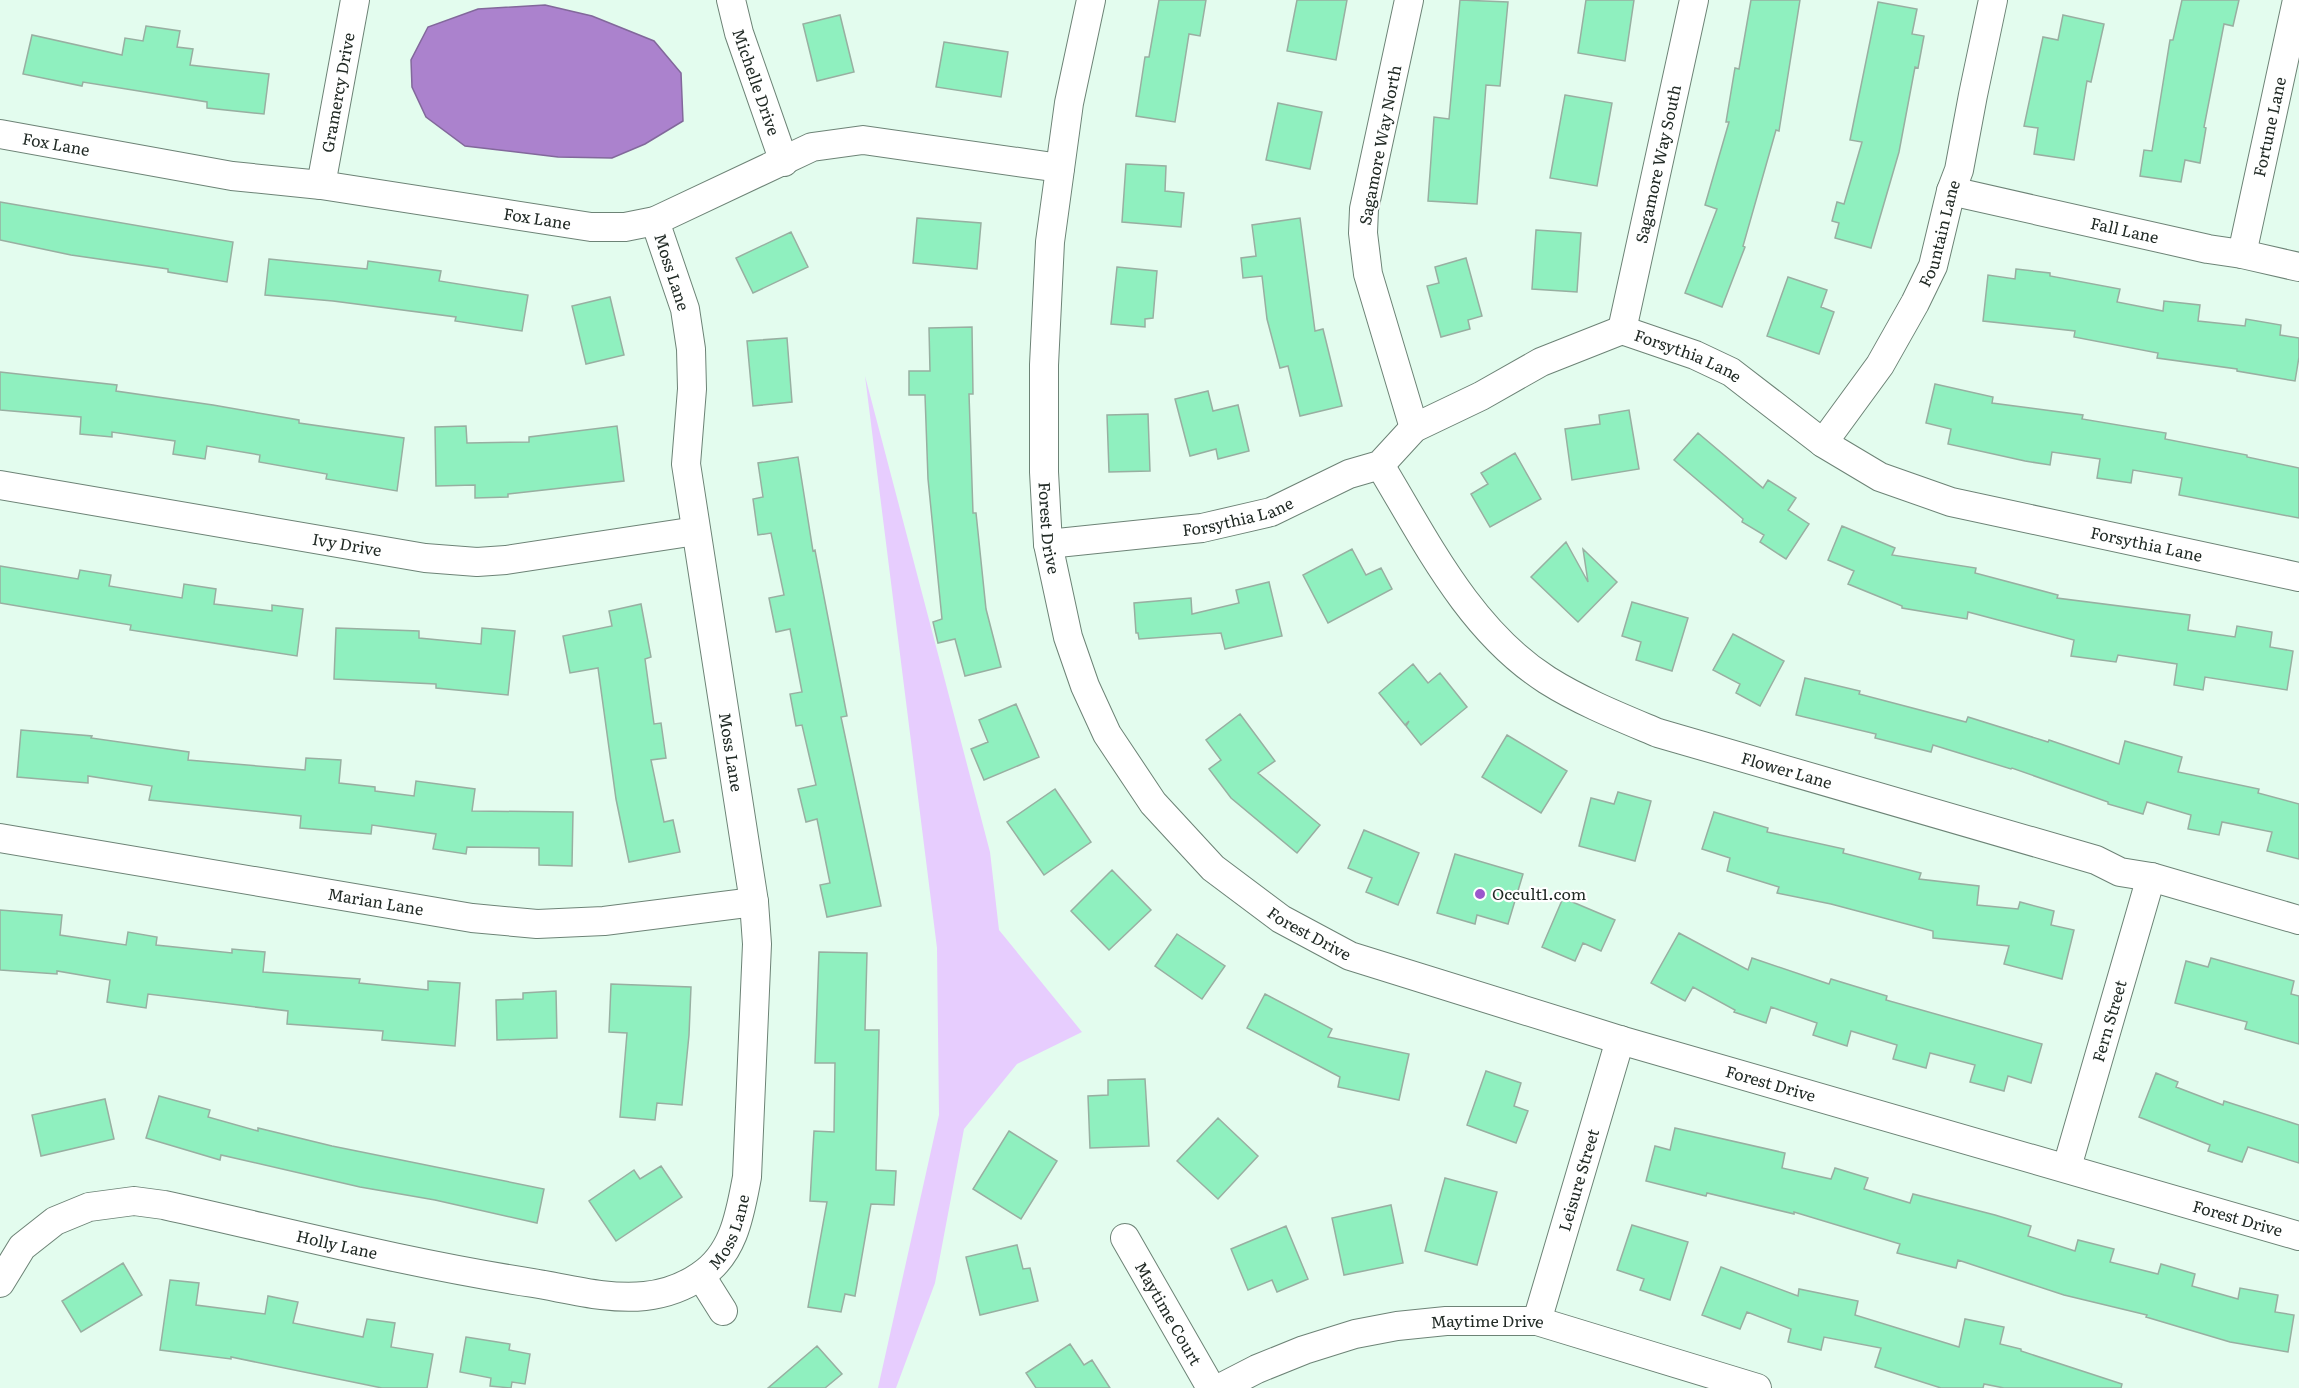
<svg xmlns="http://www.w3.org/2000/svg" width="2299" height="1388" viewBox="0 0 2299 1388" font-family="Literata,serif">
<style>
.green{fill:#e7cdfe}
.water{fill:#ab82cd;stroke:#82689b;stroke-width:1.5}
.building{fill:#8ff0bf;stroke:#98afa1;stroke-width:1.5}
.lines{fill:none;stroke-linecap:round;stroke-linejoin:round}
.minor-casing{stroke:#6d8376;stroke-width:30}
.minor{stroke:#fff;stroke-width:28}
.poi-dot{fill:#9b57cc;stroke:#fff;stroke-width:2}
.labels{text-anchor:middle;stroke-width:4.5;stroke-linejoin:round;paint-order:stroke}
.street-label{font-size:16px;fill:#212a25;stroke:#fff}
.poi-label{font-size:16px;fill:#212a25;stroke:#fff;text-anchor:start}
</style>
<rect width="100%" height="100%" fill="#e3fcee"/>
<path class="green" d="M865,376L990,852L999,930L1082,1032L1017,1064L964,1129L935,1283L896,1388H878L939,1115L937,948Z"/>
<path class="water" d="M545,5L592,16L654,41L681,73L683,121L645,144L612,158L558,157L465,146L426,117L412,87L411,60L428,27L478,9Z"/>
<path class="building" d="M1159,0H1206L1200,36L1189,34L1175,122L1136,116L1145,57H1149Z
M1297,0H1347L1336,60L1287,51Z
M1460,0L1508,2L1500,86L1486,85L1477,204L1428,201L1434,117L1449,119Z
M1586,0H1634L1625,61L1578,53Z
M1751,0H1800L1779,131L1776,130L1743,246L1745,247L1722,307L1685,293L1717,209L1705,205L1729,122H1726L1735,68L1739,69Z
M2182,0H2239L2233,26L2224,24L2204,127L2206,128L2200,163L2185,160L2181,182L2140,176L2144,150L2152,151L2170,40H2173Z
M1878,2L1917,9L1912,34L1924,36L1918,68L1915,67L1899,152L1871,248L1835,238L1839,223L1832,221L1837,202L1844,204L1862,142L1850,140Z
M840,15L854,72L817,81L803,24Z
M2063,15L2104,24L2091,82L2087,81L2074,160L2034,154L2038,128L2024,126L2043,37L2058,40Z
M146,26L180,31L177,47L193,49L190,65L269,74L264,114L207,108V102L83,82L82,86L23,74L32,35L122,55L125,38L143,41Z
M944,42L1008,52L1001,97L936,87Z
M1565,95L1612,103L1597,186L1550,178Z
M1278,103L1322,112L1310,169L1266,160Z
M1126,164L1166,166L1165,191L1184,193L1181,227L1122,222Z
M0,202L233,242L227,282L168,272V269L71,255L0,240Z
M917,218L981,223L977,269L913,263Z
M1300,218L1315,331L1323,329L1342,406L1300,416L1288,366L1280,368L1267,319L1262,276L1243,278L1241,258L1256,256L1252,225Z
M1536,230L1581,233L1577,292L1532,289Z
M791,232L808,267L753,293L736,258Z
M1466,258L1482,316L1468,320L1470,329L1441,337L1427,286L1439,283L1435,267Z
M269,259L367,269L368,261L441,271L439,281L528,295L522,331L455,321L456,317L333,301L265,295Z
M1117,267L1157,271L1153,318L1145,319V327L1111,324Z
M2016,269L2050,273V276L2120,289L2117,302L2163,311L2164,301L2200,305L2198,321L2245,326L2246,319L2281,325L2280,335L2299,338V357L2295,381L2237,371V369L2157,358L2158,353L2074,337L2075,331L1983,321L1988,275L2015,279Z
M1788,277L1827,290L1821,307L1834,312L1819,354L1767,336Z
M610,297L624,355L586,364L572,306Z
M972,327L973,394H969L973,513H976L986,609L1001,667L965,676L955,639L938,643L933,622L942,619L928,479L925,395H909V371H930L929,328Z
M787,338L792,402L753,406L747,341Z
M0,372L117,385L116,391L213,405L299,420V423L404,438L397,491L326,479L327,474L259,462L260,455L207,446L205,459L173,454L175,441L112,432V437L80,434L81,417L0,410Z
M1935,384L1993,397L1992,403L2083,415L2082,419L2166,433L2165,439L2247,455V457L2299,468V518L2179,495L2182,478L2133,470L2131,483L2097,478L2100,459L2052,452L2050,465L2025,461L1948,444L1951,429L1926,423Z
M1208,391L1213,411L1238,405L1249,451L1218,459L1216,449L1190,456L1175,399Z
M1629,410L1639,469L1572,480L1565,429L1600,424L1599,415Z
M1148,414L1150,471L1109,472L1107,415Z
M466,426L467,443L529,442V437L617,426L624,481L508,494V497L475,498V485L436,486L435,427Z
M1698,433L1763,488L1768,480L1796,498L1788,510L1809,524L1786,559L1760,542L1764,535L1742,522L1743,519L1674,460Z
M1515,453L1541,499L1490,527L1471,494L1488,484L1481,473Z
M798,457L813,551L815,550L847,716L841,717L881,906L827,917L820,885L830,883L817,819L806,822L798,789L816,785L802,725L796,726L790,694L802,692L790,629L776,632L769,598L784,595L771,533L758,535L753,499L763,497L758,463Z
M1842,526L1895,548L1892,555L1976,568L1975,573L2058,595L2057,598L2190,615L2188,630L2235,637L2237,626L2272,632L2270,647L2293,651L2287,690L2205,677L2203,690L2174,685L2177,664L2118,655L2116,662L2071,656L2074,640L1968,612L1967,619L1902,608V606L1848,584L1854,571L1828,560Z
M1566,542L1588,582L1583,549L1617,582L1578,622L1531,577Z
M1352,549L1366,575L1381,568L1392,589L1328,623L1303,575Z
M0,566L78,579L80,570L111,575L109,586L182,598L184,584L216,589L214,604L272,611V605L303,609L297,656L130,630L131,625L0,603Z
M1269,582L1282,636L1225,649L1221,633L1139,639L1138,633H1136L1134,603L1191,598L1192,614L1239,603L1236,590Z
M1632,602L1688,618L1672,671L1636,660L1641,642L1622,636Z
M641,604L651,657L645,659L654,724L661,723L666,758L651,760L664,822L673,820L680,852L629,862L616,799L598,668L570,673L563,636L612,626L609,611Z
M336,628L419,631V638L481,644L482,628L515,631L508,695L436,688V684L334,679Z
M1733,634L1784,661L1760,706L1736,693L1740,684L1713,670Z
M1413,664L1428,683L1440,673L1467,707L1421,745L1406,726L1409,721L1405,725L1379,693Z
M1805,678L1860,691L1859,694L1966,722L1968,717L2048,742L2049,740L2119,764L2125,741L2182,757L2178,772L2259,789L2258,793L2299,804V859L2267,851L2272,832L2222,822L2219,835L2188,829L2191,815L2147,802L2143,814L2108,804V802L2012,768L2011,769L1933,745L1931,752L1875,738L1876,734L1796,715Z
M1016,704L1039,757L984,780L971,749L988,742L979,720Z
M1240,714L1275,761L1258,773L1320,825L1297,853L1231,798L1209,769L1221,760L1206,740Z
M21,730L92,736L91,738L189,752L188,760L305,770L306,758L341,760L339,783L375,787V791L414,796L416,781L475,789L472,811L573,812L572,866L539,865V848L467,847L466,854L433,849L436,834L372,825L371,834L300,828L301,816L149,800L152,786L88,776V783L17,777Z
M1507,735L1567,771L1541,813L1482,777Z
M1055,789L1091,842L1044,875L1007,822Z
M1618,792L1651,801L1635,861L1579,846L1591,798L1614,804Z
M1714,812L1768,828L1767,832L1844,849L1843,853L1921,873L1919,879L1979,886L1977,905L2018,909L2020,902L2054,911L2051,925L2074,930L2062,979L2004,964L2009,946L1933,938V931L1831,904L1777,893L1779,887L1727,871L1730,858L1702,849Z
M1364,830L1419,853L1398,905L1366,892L1372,878L1348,868Z
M1455,854L1523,874L1508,924L1477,915L1475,924L1437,913Z
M1112,870L1151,910L1109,950L1071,911Z
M1563,898L1615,920L1601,951L1583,943L1575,961L1542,947Z
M0,910L62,915L60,935L126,945L128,932L157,937L156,945L232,953V949L265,952L263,972L360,979L359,983L428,990V981L460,983L455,1046L382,1040L383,1031L287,1024L288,1011L148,994L146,1008L107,1002L110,980L57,971V974L0,970Z
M1679,933L1748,970L1752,958L1829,984L1831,979L1887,996L1886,1000L2042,1044L2031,1083L2008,1076L2004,1091L1970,1082L1975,1065L1930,1053L1926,1068L1893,1059L1897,1045L1851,1031L1847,1046L1813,1035L1817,1023L1771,1007L1766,1023L1734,1012L1735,1010L1693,987L1685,1001L1651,983Z
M1177,934L1225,966L1202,999L1155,966Z
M819,952L867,953L865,1030H879L876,1170L896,1171L894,1205L871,1204L855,1296L845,1294L841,1312L808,1307L827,1202L810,1201L814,1131L834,1132L835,1063H815Z
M2211,958L2294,981L2291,994L2299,996V1044L2245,1029L2247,1022L2175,1003L2186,961L2208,967Z
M611,984L691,987L689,1035L682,1105L657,1103L655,1120L620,1117L627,1033L609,1032Z
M556,991L557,1038L497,1040L496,1000L523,999V993Z
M1265,994L1332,1029L1328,1037L1409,1054L1399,1100L1338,1087L1340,1077L1247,1028Z
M1486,1071L1521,1083L1514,1106L1528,1111L1516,1143L1467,1125Z
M2156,1073L2178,1082L2176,1087L2223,1105L2224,1101L2299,1125V1163L2248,1147L2242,1162L2208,1151L2210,1145L2139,1117Z
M1145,1079L1149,1146L1090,1148L1088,1096L1108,1095V1080Z
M159,1096L210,1110L208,1117L258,1131V1128L332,1146L544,1189L537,1223L435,1200L360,1187L221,1155L220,1160L146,1138Z
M105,1099L114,1139L41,1156L32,1115Z
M1218,1118L1258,1156L1218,1199L1177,1161Z
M1675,1128L1785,1153L1782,1168L1831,1179L1835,1168L1868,1178L1864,1189L1910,1203L1913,1194L1995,1215L2031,1226L2028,1236L2075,1251L2078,1240L2114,1249L2110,1262L2158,1274L2161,1264L2195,1274L2192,1286L2238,1299L2240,1288L2278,1295L2275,1312L2294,1315L2288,1352L2230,1342L2146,1317L2147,1315L2064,1295L1958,1260L1956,1268L1897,1253L1900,1244L1794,1212V1214L1707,1193L1706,1196L1646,1181L1655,1146L1670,1150Z
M1009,1131L1057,1161L1021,1219L973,1189Z
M661,1166L682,1197L616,1241L589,1201L634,1170L640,1179Z
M1445,1178L1497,1192L1477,1265L1425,1251Z
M1391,1205L1403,1263L1344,1275L1332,1218Z
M1632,1225L1688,1242L1670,1300L1640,1290L1644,1279L1617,1270Z
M1286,1226L1308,1279L1277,1292L1272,1280L1248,1290L1231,1249Z
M1017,1245L1023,1269L1030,1268L1038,1301L980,1315L966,1257Z
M123,1263L142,1295L81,1332L62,1301Z
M1721,1267L1798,1296L1799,1289L1858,1301L1855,1315L1959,1347L1965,1319L2004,1327L2000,1344L2021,1349V1351L2122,1384L2121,1388H2004L1984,1384L1983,1388H1941L1875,1367L1881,1348L1824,1337L1821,1350L1788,1342L1791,1329L1747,1312L1740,1329L1702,1315Z
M170,1280L199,1283L196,1305L265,1314L268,1296L298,1302L293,1323L363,1337L367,1319L395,1323L391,1347L433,1354L427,1388H382L231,1357V1359L160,1350Z
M466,1337L510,1344L509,1350L530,1354L525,1384L512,1382L511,1388L490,1386L491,1378L460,1372Z
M1070,1344L1084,1365L1092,1360L1110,1388H1036L1026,1373Z
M817,1346L842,1374L825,1388H768Z"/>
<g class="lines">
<g class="minor-casing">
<g id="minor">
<path id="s1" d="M731,0L739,33L784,162"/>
<path id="s2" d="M1091,0L1069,103L1050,242L1044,365V472L1048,544L1068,637L1085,686L1107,734L1153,803L1213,868L1281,919L1350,956L1620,1040L2299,1236"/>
<path d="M1409,0L1364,209L1363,233L1368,274L1414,428"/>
<path id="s3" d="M0,134L232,176L321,185L591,227H625L655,221L812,147L863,140L1060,168"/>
<path id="s4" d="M321,185L355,0"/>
<path id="s5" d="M1951,191L2208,249L2242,254L2299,267"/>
<path id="s6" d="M2242,254L2297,0"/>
<path id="s7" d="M1622,330L1694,0"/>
<path id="s8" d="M1823,443L1880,365L1915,303L1933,266L1951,191L1959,170L1973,95L1993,0"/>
<path id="s9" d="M1380,465C1426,541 1469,630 1547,680C1582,702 1620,717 1658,733L2096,860L2120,872L2151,877L2299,920"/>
<path id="s10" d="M0,485L425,558L477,562L506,560L696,531"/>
<path id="s11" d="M1048,544L1202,528L1271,512L1349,474L1380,465L1414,428L1481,396L1541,362L1622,330L1695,355L1731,372L1823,443L1880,477L1951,502L2299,577"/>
<path id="s12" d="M0,838L472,918L537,924L604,921L754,902"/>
<path id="s13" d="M2067,1167L2151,877"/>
<path id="s14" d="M1125,1238L1211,1388"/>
<path d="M701,1276L723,1311"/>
<path id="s15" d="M0,1283L22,1247L55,1221L89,1207L134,1201L164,1205C286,1232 409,1264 533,1283C569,1289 608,1300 645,1296C664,1294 684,1287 700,1276C734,1254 740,1214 747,1177L757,944L754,902L686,464L692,389L691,349L685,309L655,221"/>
<path id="s16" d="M1537,1321L1620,1040"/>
<path id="s17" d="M1220,1388L1257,1369L1304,1350L1355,1334L1397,1326L1446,1321H1537L1757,1388"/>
</g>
</g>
<use href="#minor" class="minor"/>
</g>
<circle class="poi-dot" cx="1480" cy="894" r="6"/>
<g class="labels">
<g class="street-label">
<text dy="6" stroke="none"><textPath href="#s1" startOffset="86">Michelle Drive</textPath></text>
<text dy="6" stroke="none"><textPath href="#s4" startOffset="94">Gramercy Drive</textPath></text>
<text dy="6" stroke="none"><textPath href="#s6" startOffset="130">Fortune Lane</textPath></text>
<text dy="6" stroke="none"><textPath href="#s3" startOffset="57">Fox Lane</textPath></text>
<text transform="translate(1380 145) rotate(-79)" y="6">Sagamore Way North</text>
<text dy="6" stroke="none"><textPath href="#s7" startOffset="170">Sagamore Way South</textPath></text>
<text dy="6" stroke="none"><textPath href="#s3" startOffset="544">Fox Lane</textPath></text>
<text dy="6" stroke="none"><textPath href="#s5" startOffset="178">Fall Lane</textPath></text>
<text dy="6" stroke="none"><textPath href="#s8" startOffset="242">Fountain Lane</textPath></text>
<text transform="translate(672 272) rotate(72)" y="6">Moss Lane</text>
<text dy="6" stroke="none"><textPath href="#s11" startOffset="696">Forsythia Lane</textPath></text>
<text dy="6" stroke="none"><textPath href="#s11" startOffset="192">Forsythia Lane</textPath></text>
<text dy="6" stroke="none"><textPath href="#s2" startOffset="532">Forest Drive</textPath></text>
<text dy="6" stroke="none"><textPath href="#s11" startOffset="1200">Forsythia Lane</textPath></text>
<text dy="6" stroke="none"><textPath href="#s10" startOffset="352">Ivy Drive</textPath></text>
<text transform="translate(731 752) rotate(81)" y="6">Moss Lane</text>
<text dy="6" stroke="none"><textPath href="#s9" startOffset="532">Flower Lane</textPath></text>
<text dy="6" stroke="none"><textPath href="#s12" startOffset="381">Marian Lane</textPath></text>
<text dy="6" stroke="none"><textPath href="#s2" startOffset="1036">Forest Drive</textPath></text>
<text dy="6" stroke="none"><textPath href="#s13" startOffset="152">Fern Street</textPath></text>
<text dy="6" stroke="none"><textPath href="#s2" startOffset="1522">Forest Drive</textPath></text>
<text dy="6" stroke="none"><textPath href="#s16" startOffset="147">Leisure Street</textPath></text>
<text dy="6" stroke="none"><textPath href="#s2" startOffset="2008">Forest Drive</textPath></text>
<text dy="6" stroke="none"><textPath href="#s15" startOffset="801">Moss Lane</textPath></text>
<text dy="6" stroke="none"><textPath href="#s15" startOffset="374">Holly Lane</textPath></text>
<text dy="6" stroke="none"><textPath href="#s14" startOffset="87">Maytime Court</textPath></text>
<text dy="6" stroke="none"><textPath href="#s17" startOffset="279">Maytime Drive</textPath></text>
</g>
<g class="poi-label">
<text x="1492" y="900">Occult1.com</text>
</g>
</g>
</svg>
